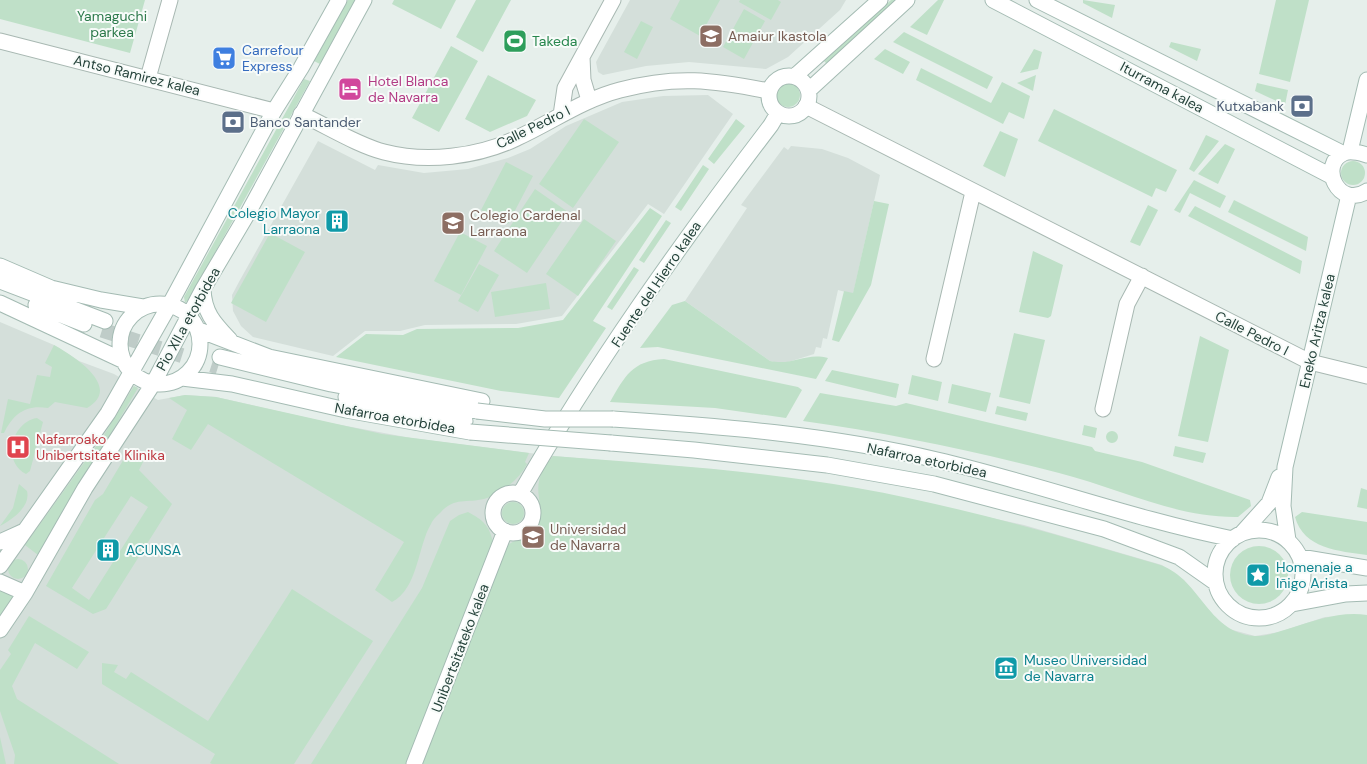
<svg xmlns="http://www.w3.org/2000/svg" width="1367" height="764" viewBox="0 0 1367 764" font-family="'DM Sans',sans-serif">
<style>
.built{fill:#d4dfda}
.green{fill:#bfe0c8;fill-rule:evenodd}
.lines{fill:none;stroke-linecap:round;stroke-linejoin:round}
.secondary-tunnel{stroke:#bfccc8;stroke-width:15;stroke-dasharray:15 8;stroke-linecap:butt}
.street-casing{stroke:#a8b8b2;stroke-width:17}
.secondary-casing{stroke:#a4bbb3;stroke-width:17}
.street{stroke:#fff;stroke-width:15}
.secondary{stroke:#fff;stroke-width:15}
.secondary-bridge-casing{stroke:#a4bbb3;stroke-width:17;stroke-linecap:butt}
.secondary-bridge{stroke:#fff;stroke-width:15}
.labels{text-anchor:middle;stroke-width:4;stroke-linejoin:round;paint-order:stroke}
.park-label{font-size:14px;fill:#2d7a4b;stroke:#f7fbf9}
.education-label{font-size:14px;fill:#785e54;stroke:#f7fbf9;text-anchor:start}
.leisure-label{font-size:14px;fill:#27864d;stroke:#f7fbf9;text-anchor:start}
.shop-label{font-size:14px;fill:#366cbe;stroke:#f7fbf9;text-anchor:start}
.street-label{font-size:14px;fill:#24423a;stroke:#f7fbf9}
.hotel-label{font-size:14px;fill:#b23c85;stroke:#f7fbf9;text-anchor:start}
.service-label{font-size:14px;fill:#4e5e75;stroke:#f7fbf9;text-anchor:end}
.culture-label{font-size:14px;fill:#0d838f;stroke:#f7fbf9;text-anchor:start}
.health-label{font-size:14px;fill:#be3a42;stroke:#f7fbf9;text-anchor:start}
</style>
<rect width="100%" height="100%" fill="#e6efeb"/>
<path class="built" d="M630,0H846L840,10L788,57L766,69L689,62L646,66L603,75L598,72L596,62Z
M708,95L733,114L664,214L648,204L562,316L516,324L425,325L400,331H365L333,356L253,337L241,326L233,311L232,295L240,280L318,141L375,170L378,165L424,173L468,169L508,158L530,149L566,126L622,102L663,96Z
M791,146L822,149L848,158L880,175L853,294L838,290L827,339L823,338L821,348L816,347L814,354L782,364L770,361L685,301L747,208L741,205L784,147L788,150Z
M0,322L54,345L79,361L114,374L158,400L185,395L216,397L330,423L411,438L553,456L719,470L855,488L1024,525L1162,565L1184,580L1215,617L1229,629L1255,636L1279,632L1325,617L1367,615V764H0Z"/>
<path class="green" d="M0,0H145L130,53L0,19Z
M348,0H355L320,64L314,61Z
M394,0H456L441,29L392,4Z
M476,0H511L483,52L456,37Z
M680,0H720L700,36L670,19Z
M740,0H778L781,2L771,20L739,2Z
M891,0H900L828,65L824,61Z
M938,0H944L927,35L910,27Z
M1083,0L1115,5L1112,18L1083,3Z
M1276,0H1309L1290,82L1259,74Z
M744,9L765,21L744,59L723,47Z
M641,21L653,27L637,59L624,52Z
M904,32L993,77L987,89L893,42Z
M1171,42L1201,49L1197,61L1169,47Z
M451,46L478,61L439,132L412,118Z
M885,49L910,62L903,74L874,59Z
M1034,49L1042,52L1038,69L1020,73Z
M921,68L991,103L1002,82L1030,96L1024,119L1009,112L1003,124L916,80Z
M488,75L536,100L527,116L490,132L465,119Z
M1036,75L1033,91L1017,83Z
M304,79L310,81L190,298L185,303L184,297Z
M1257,83L1288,90L1285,105L1255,91Z
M776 95a12 12 0 1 1 24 0a12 12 0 1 1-24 0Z
M1054,109L1177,170L1166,192L1156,188L1152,197L1038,141Z
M584,119L619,142L573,208L539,184Z
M736,119L745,126L714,164L708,159Z
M1000,131L1018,139L1005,177L983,166Z
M1206,135L1219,141L1194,172L1189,169Z
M1225,144L1235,149L1218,184L1198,174Z
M1341 173a12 12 0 1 1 24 0a12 12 0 1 1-24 0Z
M506,162L533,176L508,224L481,210Z
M703,165L709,169L681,211L675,207Z
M1194,180L1226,196L1220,208L1190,193L1180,213L1174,210Z
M535,189L568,212L527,273L494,251Z
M1234,200L1308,237L1306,251L1228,212Z
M874,201L889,204L871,285L839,342L832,340L844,291L853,293Z
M1148,205L1158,210L1140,246L1130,242Z
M1195,206L1302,261L1300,274L1188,216Z
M650,208L662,216L593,321L606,328L559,398L501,391L336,357L366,334L403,335L417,329L518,328L563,320Z
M584,219L616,241L578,296L546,274Z
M666,220L671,223L644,263L639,260Z
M460,232L487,246L461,295L434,281Z
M270,233L305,252L266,322L231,303Z
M1033,251L1063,265L1051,316L1048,318L1019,312Z
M479,264L499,275L478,312L458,301Z
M634,267L639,270L612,310L607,307Z
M546,283L550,309L495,317L491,292Z
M685,301L770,361C794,366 805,352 828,358L816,379L658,347L640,348L672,305Z
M1014,333L1045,340L1030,404L999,397Z
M1200,336L1229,350L1208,442L1178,436Z
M54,345C72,355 124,387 87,408L55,402L48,408C26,404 13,414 4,433H1L8,399L30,404L37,375L50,377L52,367L45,363Z
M664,359L798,387L802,390L786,418L715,408L610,402C625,376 632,361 664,359Z
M832,370L899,384L896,398L825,381Z
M912,375L942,382L938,401L908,394Z
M952,384L991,393L986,412L948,403Z
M134,386L138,388L38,555L25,545L104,435Z
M820,393L896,406L906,403L1092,447L1095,451L1142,462L1250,500L1251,506L1238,517C1175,518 1119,488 1059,473C974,451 889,433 803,421Z
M185,395L216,397L382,434L529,453L525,462L527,464C519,479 504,492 487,498C470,504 455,496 441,512C438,515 433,519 431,524C418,545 418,589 392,602L375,590L404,542L208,424L191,450L172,439L187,410L169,398Z
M997,406L1028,413L1026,421L995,414Z
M37,418L43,422L30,471L26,474C1,461 12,422 37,418Z
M1084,425L1097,428L1095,438L1082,435Z
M1106 437a6 6 0 1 1 12 0a6 6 0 1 1-12 0Z
M1175,446L1206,453L1203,463L1173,456Z
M128,452L144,460L139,470L172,504L106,609L93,614L46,586L95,500L103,494ZM131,496L148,507L89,600L72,588Z
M553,456C654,464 757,470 857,488C959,506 1057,535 1157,564C1200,576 1206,632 1254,636C1265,637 1280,631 1291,628C1316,620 1341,611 1367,615V764H422L500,557C502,554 504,550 506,547C515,537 533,540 539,521C542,513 540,506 539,498C536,480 542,469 553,456Z
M19,484L27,491C31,506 12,520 0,526L13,508Z
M1361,488L1367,490V509L1357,507Z
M502 513a11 11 0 1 1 22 0a11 11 0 1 1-22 0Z
M468,512C483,520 489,525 493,542L454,651L406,764H311L422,588L450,521L459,515Z
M1302,512L1367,522V555C1339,551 1304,549 1295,517Z
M1230 575a29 29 0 1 1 58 0a29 29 0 1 1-58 0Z
M8 569a10 10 0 1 1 20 0a10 10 0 1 1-20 0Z
M0,588L15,596L0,620Z
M292,589L373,641L294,764H212L210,763L215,754L102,684V663L118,665L114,672L126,679L131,672L208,721Z
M29,616L89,652L77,669L35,643L12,686L17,699L119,764H14L15,755L0,711V670L11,654L8,650Z
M0,737L6,764H0Z"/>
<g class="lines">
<path class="secondary-tunnel" d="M102,330L218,367"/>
<g class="street-casing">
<path id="street" d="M0,41L274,111
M582,57L583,80L589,100
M148,78L170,0
M806,106L1310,362L1367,376
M301,114C327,126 357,145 384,152C426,163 478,157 517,138C552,122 582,100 620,90C676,75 713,80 769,91
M561,115L565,88L613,0
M934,359L973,192
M1103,409L1127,304L1142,276"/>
</g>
<g class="secondary-casing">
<path id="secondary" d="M993,0L1331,176
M1037,0L1342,153
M769 96a20 20 0 1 1 40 0a20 20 0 1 1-40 0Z
M795,76L880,0
M809,90L907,0
M1350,151L1367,80
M1367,155C1360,153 1351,150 1344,153C1318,164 1338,210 1367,191
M0,266L51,288L101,300L143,307
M0,281L105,321
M203,289C204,313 214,323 230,340
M0,303L124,361
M120 344a40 40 0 1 1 80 0a40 40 0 1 1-80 0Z
M36,305L84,324
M199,330L269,357L482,401
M220,357L331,384L477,411
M182,378L232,384L346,410L470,432
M346,397L465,421
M613,419C721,426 831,435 937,460C1036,483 1133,519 1233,539
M611,443L694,450L827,465L934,484L1104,529L1179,557L1216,583
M493 513a20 20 0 1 1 40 0a20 20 0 1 1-40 0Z
M520,494C594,365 681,243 771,125L778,113
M1215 574a44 44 0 1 1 88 0a44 44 0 1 1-88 0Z
M1242,533L1269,503L1279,477
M1288,540L1283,506L1285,467L1349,195
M0,542L22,532
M1300,557L1367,568
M0,566L108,413L170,304L274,111L301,68L339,0
M0,582L25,593
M1292,604L1346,594L1367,593
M0,630L25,593L85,488L153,384L203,289L248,213L364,0
M414,764L505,531"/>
</g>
<use href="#street" class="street"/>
<use href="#secondary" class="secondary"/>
<g class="secondary-bridge-casing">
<path id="secondary-bridge" d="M477,411L545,419H613
M470,432L611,443"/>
</g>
<use href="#secondary-bridge" class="secondary-bridge"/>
</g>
<defs>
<g id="school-square" transform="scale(1.25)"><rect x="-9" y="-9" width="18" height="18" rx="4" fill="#8d6e63" stroke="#f7fbf9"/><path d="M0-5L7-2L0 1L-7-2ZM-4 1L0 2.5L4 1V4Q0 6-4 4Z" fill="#fff"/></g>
<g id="stadium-square" transform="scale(1.25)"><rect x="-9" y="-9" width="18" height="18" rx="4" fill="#2e9e5b" stroke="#f7fbf9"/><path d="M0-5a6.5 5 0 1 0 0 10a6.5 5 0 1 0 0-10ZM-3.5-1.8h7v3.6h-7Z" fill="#fff"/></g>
<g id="supermarket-square" transform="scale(1.25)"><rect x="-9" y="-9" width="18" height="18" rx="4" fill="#3f7fe0" stroke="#f7fbf9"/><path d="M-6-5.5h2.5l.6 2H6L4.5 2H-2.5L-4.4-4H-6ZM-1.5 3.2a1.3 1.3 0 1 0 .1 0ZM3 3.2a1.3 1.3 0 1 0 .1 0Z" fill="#fff"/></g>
<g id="hotel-square" transform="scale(1.25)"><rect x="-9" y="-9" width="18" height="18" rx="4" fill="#d1479c" stroke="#f7fbf9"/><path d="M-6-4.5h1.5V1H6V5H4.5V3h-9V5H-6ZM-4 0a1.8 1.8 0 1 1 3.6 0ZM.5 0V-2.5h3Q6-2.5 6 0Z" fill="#fff"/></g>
<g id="bank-square" transform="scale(1.25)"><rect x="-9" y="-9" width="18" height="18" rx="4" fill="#5c6f8a" stroke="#f7fbf9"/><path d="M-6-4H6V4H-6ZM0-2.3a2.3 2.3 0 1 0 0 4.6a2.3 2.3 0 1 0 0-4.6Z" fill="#fff"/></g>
<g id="building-square" transform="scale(1.25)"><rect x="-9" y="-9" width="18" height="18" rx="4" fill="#0f9aa8" stroke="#f7fbf9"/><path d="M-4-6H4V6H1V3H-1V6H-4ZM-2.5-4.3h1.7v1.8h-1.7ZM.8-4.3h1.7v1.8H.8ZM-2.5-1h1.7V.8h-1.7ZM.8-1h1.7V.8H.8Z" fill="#fff"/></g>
<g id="hospital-square" transform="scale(1.25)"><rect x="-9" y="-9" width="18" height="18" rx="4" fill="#e0444e" stroke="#f7fbf9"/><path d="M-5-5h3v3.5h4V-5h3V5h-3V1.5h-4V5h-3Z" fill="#fff"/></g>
<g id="university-square" transform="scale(1.25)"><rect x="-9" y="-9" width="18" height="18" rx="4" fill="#8d6e63" stroke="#f7fbf9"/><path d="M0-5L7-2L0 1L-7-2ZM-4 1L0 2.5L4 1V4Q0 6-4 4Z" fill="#fff"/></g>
<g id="sight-square" transform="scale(1.25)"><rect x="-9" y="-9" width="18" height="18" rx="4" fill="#0f9aa8" stroke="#f7fbf9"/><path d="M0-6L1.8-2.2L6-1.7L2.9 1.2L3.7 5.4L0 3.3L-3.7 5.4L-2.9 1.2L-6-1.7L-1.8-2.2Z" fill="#fff"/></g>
<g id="museum-square" transform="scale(1.25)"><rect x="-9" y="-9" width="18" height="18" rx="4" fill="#0f9aa8" stroke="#f7fbf9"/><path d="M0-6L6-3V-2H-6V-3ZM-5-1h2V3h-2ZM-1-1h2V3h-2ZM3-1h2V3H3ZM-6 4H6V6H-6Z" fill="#fff"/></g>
</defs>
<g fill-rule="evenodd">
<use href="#school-square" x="711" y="36"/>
<use href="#stadium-square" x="515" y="41"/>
<use href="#supermarket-square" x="224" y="58"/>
<use href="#hotel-square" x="350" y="89"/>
<use href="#bank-square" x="1302" y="106"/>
<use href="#bank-square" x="233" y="122"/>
<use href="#building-square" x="337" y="221"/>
<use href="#school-square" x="453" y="223"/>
<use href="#hospital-square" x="18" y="447"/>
<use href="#university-square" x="533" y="537"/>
<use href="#building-square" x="108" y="550"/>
<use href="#sight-square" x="1258" y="575"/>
<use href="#museum-square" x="1006" y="668"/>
</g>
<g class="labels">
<g class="park-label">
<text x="112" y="21">Yamaguchi<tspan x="112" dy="16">parkea</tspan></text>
</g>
<g class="education-label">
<text x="728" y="41">Amaiur Ikastola</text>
<text x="470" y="220">Colegio Cardenal<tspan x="470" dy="16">Larraona</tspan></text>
<text x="550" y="534">Universidad<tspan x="550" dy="16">de Navarra</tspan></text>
</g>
<g class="leisure-label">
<text x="532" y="46">Takeda</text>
</g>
<g class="shop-label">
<text x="242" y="55">Carrefour<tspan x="242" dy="16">Express</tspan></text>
</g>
<g class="street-label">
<text transform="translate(137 75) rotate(14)" y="5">Antso Ramirez kalea</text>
<text transform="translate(1162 87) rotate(28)" y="5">Iturrama kalea</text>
<text transform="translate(533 127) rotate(-26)" y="5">Calle Pedro I</text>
<text transform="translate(656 284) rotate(-56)" y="5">Fuente del Hierro kalea</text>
<text transform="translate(188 319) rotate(-61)" y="5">Pio XII.a etorbidea</text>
<text transform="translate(1317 331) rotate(-77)" y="5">Eneko Aritza kalea</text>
<text transform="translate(1252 333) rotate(27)" y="5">Calle Pedro I</text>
<text transform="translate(395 418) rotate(10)" y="5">Nafarroa etorbidea</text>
<text transform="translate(927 460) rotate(12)" y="5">Nafarroa etorbidea</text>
<text transform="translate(460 648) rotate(-69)" y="5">Unibertsitateko kalea</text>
</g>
<g class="hotel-label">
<text x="368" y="86">Hotel Blanca<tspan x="368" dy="16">de Navarra</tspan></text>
</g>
<g class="service-label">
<text x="1284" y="111">Kutxabank</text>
<text x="250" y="127" text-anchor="start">Banco Santander</text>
</g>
<g class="culture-label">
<text x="320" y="218" text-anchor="end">Colegio Mayor<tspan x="320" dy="16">Larraona</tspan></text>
<text x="126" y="555">ACUNSA</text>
<text x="1276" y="572">Homenaje a<tspan x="1276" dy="16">Iñigo Arista</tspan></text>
<text x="1024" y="665">Museo Universidad<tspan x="1024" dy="16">de Navarra</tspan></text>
</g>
<g class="health-label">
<text x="36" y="444">Nafarroako<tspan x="36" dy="16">Unibertsitate Klinika</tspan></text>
</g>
</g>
</svg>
